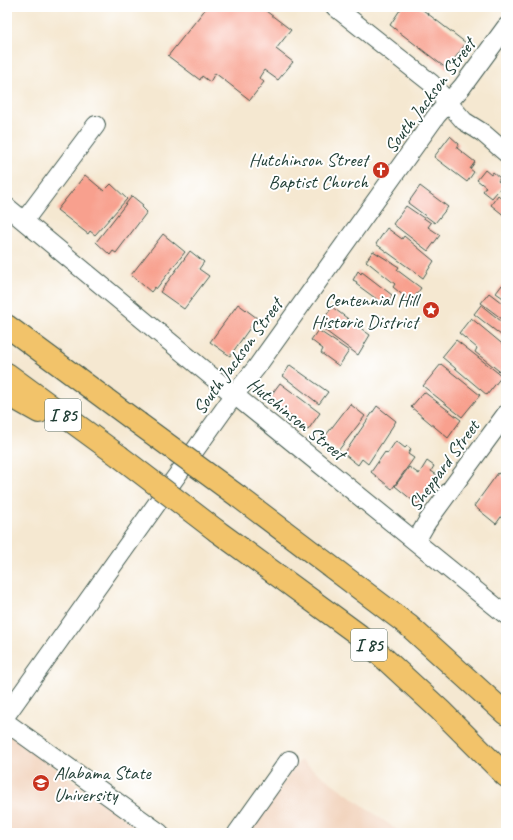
<svg xmlns="http://www.w3.org/2000/svg" width="513" height="840" viewBox="0 0 513 840" font-family="Caveat,sans-serif">
<style>
.built{fill:#f2d4be}
.building{fill:#f8a08e}
.lines{fill:none;stroke-linecap:round;stroke-linejoin:round}
.street-casing{stroke:#3f574c;stroke-width:20}
.highway-casing{stroke:#3f574c;stroke-width:24}
.street{stroke:#fff;stroke-width:18}
.highway{stroke:#f2c36a;stroke-width:22}
.highway-bridge-casing{stroke:#3f574c;stroke-width:24;stroke-linecap:butt}
.highway-bridge{stroke:#f2c36a;stroke-width:22}
.labels{text-anchor:middle;stroke-width:4;stroke-linejoin:round;paint-order:stroke}
.shield{fill:#fff;stroke:#627771;stroke-width:1}
.shield-label{font-size:18px;font-weight:bold;fill:#1f3d34}
.street-label{font-size:19px;fill:#1f3d34;stroke:#fff}
.poi-label{font-size:19px;fill:#1f3d34;stroke:#fff;text-anchor:end}
</style>
<rect width="100%" height="100%" fill="#fff"/>
<filter id="ink" filterUnits="userSpaceOnUse"><feTurbulence type="fractalNoise" baseFrequency=".025" numOctaves="2"/><feDisplacementMap in="SourceGraphic" scale="8" xChannelSelector="R" yChannelSelector="G"/><feConvolveMatrix kernelMatrix="1 2 1 2 8 2 1 2 1" color-interpolation-filters="sRGB"/></filter>
<filter id="wash" filterUnits="userSpaceOnUse"><feTurbulence type="fractalNoise" baseFrequency=".012" numOctaves="4" result="noise"/><feDisplacementMap in="SourceGraphic" scale="16" xChannelSelector="R" yChannelSelector="G"/><feGaussianBlur stdDeviation="0.9" result="paint"/><feColorMatrix in="noise" values="0 0 0 0 0 0 0 0 0 0 0 0 0 0 0 0 0 1.4 0 .05"/><feComposite in="paint" operator="in"/></filter>
<g filter="url(#wash)">
<rect width="100%" height="100%" fill="#f5e8d1"/>
<path class="built" d="M7,733L144,833H7Z
M300,760L401,833H247Z"/>
<g id="blocks">
<path class="building" d="M207,7H270L266,11L291,30L276,49L293,62L278,80L264,70L259,78L264,82L250,100L215,73L210,82L202,76L200,80L168,56Z
M402,7H419L466,43L447,69L390,25Z
M450,136L459,144L457,148L475,162L470,169L474,172L467,182L434,157Z
M485,170L491,175L493,172L500,178L498,181L503,185L492,198L483,191L486,187L477,180Z
M85,175L104,191L111,184L127,199L95,235L90,231L88,234L57,210Z
M420,186L448,207L435,223L408,203Z
M498,195L504,200L506,198V217L491,205Z
M132,196L143,205L142,207L147,212L116,253L113,251L110,255L96,242Z
M406,206L431,223L428,227L440,235L428,251L393,224Z
M387,228L402,239L404,236L434,261L423,278L376,244Z
M163,234L185,252L156,289L155,287L151,292L131,275Z
M190,251L204,262L199,269L209,276L184,309L160,292Z
M373,251L399,267L397,270L421,288L411,302L393,287L395,284L366,261Z
M358,271L361,274L362,272L392,295L386,306L356,284L357,282L353,280Z
M502,285L506,288V300L496,293Z
M489,293L506,306V322L481,303Z
M238,304L257,318L230,356L210,342Z
M481,305L506,325V339L474,314Z
M332,307L370,335L358,355L319,326Z
M471,318L506,347V370L503,374L475,352L477,348L459,333Z
M318,330L349,351L339,366L321,353L323,349L311,340Z
M456,340L502,376L487,395L442,357Z
M441,364L480,395L462,417L423,386Z
M290,365L328,392L319,404L283,376Z
M280,383L320,413L308,430L268,399Z
M424,392L461,420L448,438L411,407Z
M350,404L365,416L338,451L323,439Z
M377,406L396,421L368,464L362,459L358,465L344,454Z
M396,441L405,448L407,446L411,449L408,454L414,458L392,489L371,472L385,452L387,454Z
M427,461L434,466L431,471L437,475L418,505L395,486L409,467L419,474Z
M498,473L506,478V510L496,524L474,506Z"/>
</g>
</g>
<g filter="url(#ink)">
<use href="#blocks" fill-opacity="0" stroke="#3f574c" stroke-width="1"/>
<g class="lines">
<g class="street-casing">
<path id="street" d="M335,7L431,83L464,121L483,133L506,153
M7,207L211,376L506,615
M24,221L96,125
M416,541L427,522L506,414
M7,714L235,394L256,368L437,115L462,87L506,27
M7,723L160,833
M237,833L289,760"/>
</g>
<g class="highway-casing">
<path id="highway" d="M7,326L138,423
M7,374L119,456
M7,394L39,412
M239,497L408,625L506,714
M217,531L359,635L440,710L506,776"/>
</g>
<use href="#street" class="street"/>
<use href="#highway" class="highway"/>
<g class="highway-bridge-casing">
<path id="highway-bridge" d="M138,423L239,497
M119,456L217,531"/>
</g>
<use href="#highway-bridge" class="highway-bridge"/>
</g>
</g>
<defs>
<g id="church-disc" transform="scale(0.9)"><circle r="9.5" fill="#c8321e" stroke="#fff"/><path d="M-1.2-6h2.4v3.5h3.3v2.4h-3.3V6h-2.4V-.1h-3.3v-2.4h3.3Z" fill="#fff"/></g>
<g id="sight-disc" transform="scale(0.9)"><circle r="9.5" fill="#c8321e" stroke="#fff"/><path d="M0-6L1.8-2.2L6-1.7L2.9 1.2L3.7 5.4L0 3.3L-3.7 5.4L-2.9 1.2L-6-1.7L-1.8-2.2Z" fill="#fff"/></g>
<g id="university-disc" transform="scale(0.9)"><circle r="9.5" fill="#c8321e" stroke="#fff"/><path d="M0-5L7-2L0 1L-7-2ZM-4 1L0 2.5L4 1V4Q0 6-4 4Z" fill="#fff"/></g>
</defs>
<g fill-rule="evenodd">
<use href="#church-disc" x="381" y="170"/>
<use href="#sight-disc" x="431" y="310"/>
<use href="#university-disc" x="41" y="783"/>
</g>
<g class="labels">
<g class="shield">
<rect x="45" y="399" width="36" height="32" rx="3"/>
<rect x="351" y="629" width="36" height="32" rx="3"/>
</g>
<g class="shield-label">
<text x="63" y="421">I 85</text>
<text x="369" y="651">I 85</text>
</g>
<g class="street-label">
<text transform="translate(429 95) rotate(-53)" y="7">South Jackson Street</text>
<text transform="translate(237 356) rotate(-54)" y="7">South Jackson Street</text>
<text transform="translate(297 418) rotate(39)" y="7">Hutchinson Street</text>
<text transform="translate(443 465) rotate(-54)" y="7">Sheppard Street</text>
</g>
<g class="poi-label">
<text x="368" y="166">Hutchinson Street<tspan x="368" dy="22">Baptist Church</tspan></text>
<text x="418" y="306">Centennial Hill<tspan x="418" dy="22">Historic District</tspan></text>
<text x="54" y="779" text-anchor="start">Alabama State<tspan x="54" dy="22">University</tspan></text>
</g>
</g>
<rect width="513" height="840" fill="none" stroke="#fff" stroke-width="24"/>
</svg>
